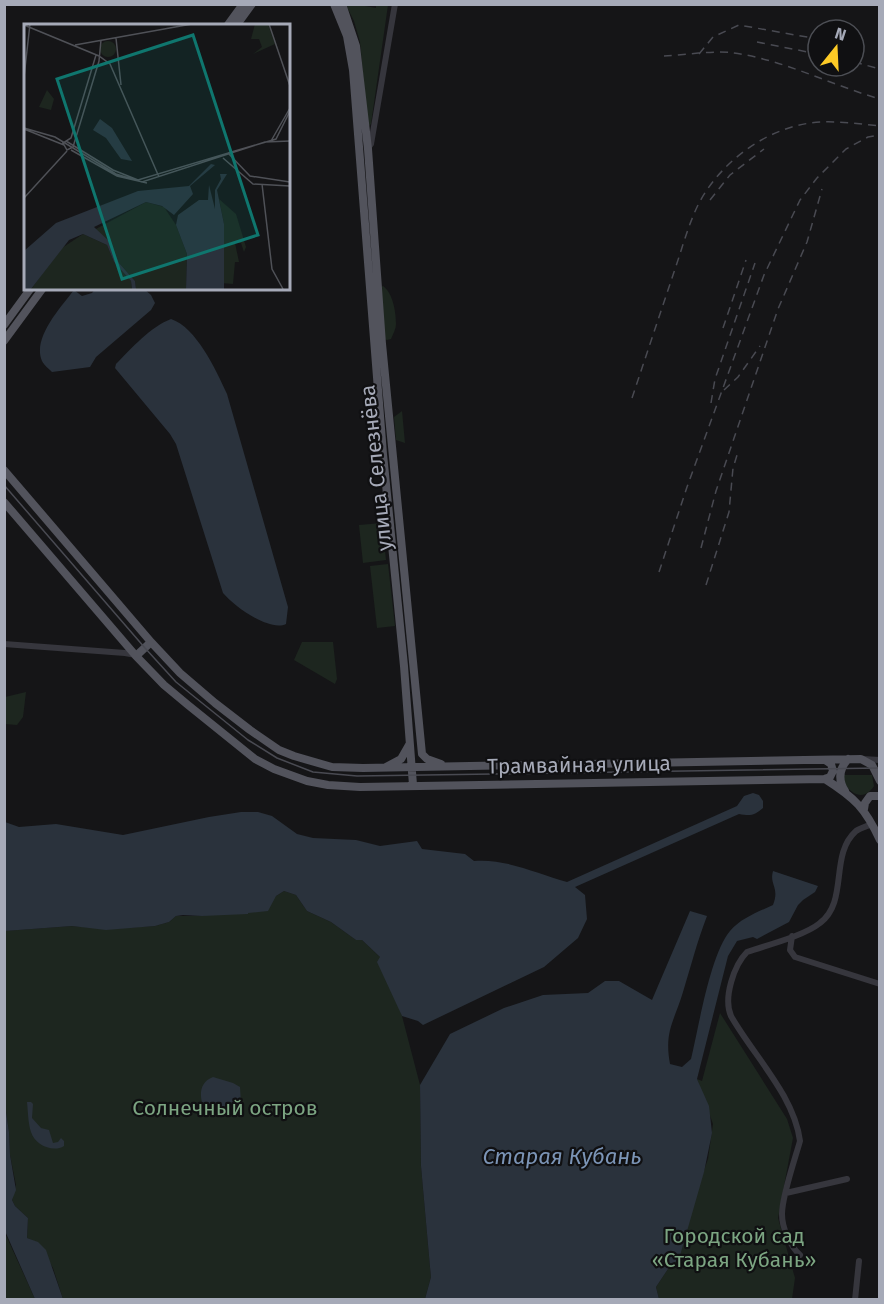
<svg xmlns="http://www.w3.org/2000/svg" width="884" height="1304" viewBox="0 0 884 1304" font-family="'Fira Sans',sans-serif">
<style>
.green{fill:#1d261f}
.water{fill:#2a323c}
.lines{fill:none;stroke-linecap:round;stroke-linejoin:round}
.minor{stroke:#36363d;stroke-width:6}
.major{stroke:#52535c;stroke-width:8}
.tram{stroke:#494a52;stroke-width:1.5}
.rail{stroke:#494a52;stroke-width:1.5;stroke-dasharray:8 6;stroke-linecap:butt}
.labels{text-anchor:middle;stroke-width:4.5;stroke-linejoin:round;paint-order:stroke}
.street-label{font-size:21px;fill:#a6aab8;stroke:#101012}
.park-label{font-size:21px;fill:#7ca582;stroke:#101012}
.water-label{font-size:22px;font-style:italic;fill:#7b94b6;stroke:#101012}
.inset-road{fill:none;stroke:#4f5157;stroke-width:1.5}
.view{fill:#0f766e;fill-opacity:0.15;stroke:#0f766e;stroke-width:3}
.inset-edge{fill:none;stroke:#a6aab8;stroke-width:3}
</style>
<rect width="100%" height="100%" fill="#151517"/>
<path class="green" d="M346,5H360L376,8V5H388L371,124L368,127L360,42L354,21Z
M383,286C393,293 396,312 396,324C396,329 393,334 391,339L387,340L384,339L379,288Z
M402,411L405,443L396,440L394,417Z
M382,523L386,560L363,563L359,525Z
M388,564L395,626L377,628L370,566Z
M302,642H333L337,679L335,684L294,660Z
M26,692L23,717L17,725L5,724V697Z
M843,775H872L874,786C865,800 854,796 845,785Z
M284,891L296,895L307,911L331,922L356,940H362L380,957L402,1016L420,1085L421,1166L430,1267L431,1277L425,1299H63L53,1268L38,1243L27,1238L28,1218L15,1206L12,1200L16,1185L10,1155L9,1132L4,1099V931L72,926L106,929L155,926L169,922L176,916H202L276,896Z
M720,1013L787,1119L793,1138L778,1218L795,1278L792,1299H659L656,1287L670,1266L708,1159L713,1124L697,1079L702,1081Z
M4,1231L35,1299H5Z"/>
<path class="water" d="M96,288H143L151,295L155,303L151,310L96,357L90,367L52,372C49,369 44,365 42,361C32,338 61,307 74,290L82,296L92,293Z
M171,319C196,327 216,370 227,394L288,607L286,624C269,632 234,606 223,593L176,444L170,434L115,368L116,364C132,348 150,327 171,319Z
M753,793L759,795L763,801V808C754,816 750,816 739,814L575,887L585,895L587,919L578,938L544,967L423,1025L418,1021L402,1016L377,962L380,957L362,940H356L331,922L307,911L296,895L284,891L276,896L268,911L248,913V914L202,916L183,915L176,916L169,922L155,926L106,930L72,926L5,931V822L19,827L56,824L123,835L209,817L241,812H258L272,816L297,834L313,838L356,840L380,846L417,841L422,849L465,854L474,861C505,858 538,874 567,882L737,806L744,796Z
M773,871L818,886L815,892L803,900L798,905L789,922L757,939L753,937L737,941L728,956L697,1079L709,1106L712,1133L704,1172L679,1259L670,1266L656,1287L659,1299H425L431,1277L430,1267L421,1166L420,1085L450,1034L504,1008L543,995L588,993L605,981H619L652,1000L690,911L707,916C697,942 691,966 683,992C674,1022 664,1031 670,1064L682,1067L691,1059C699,1026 710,955 730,931C741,918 758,912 773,905C780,887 769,885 773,871Z
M213,1077L233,1083L240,1087L241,1103L239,1109L229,1112L203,1106C199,1094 200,1082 213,1077Z
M4,1099L9,1132L10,1155L16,1190L12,1200L15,1206L28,1218L27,1238L38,1242L46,1250L63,1299H35L5,1231Z
M27,1102H31L33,1104L32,1118L41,1128L49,1130L53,1143L58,1142L61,1138L64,1141V1146C53,1153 35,1145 31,1132C28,1123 28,1111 27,1102Z"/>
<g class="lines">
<path class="minor" d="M368,148L371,144L395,4
M4,644L125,653L136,655
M862,759L880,760
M792,936L790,950L795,957L880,984
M786,1193L847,1179
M800,1255C790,1246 782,1228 782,1214C782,1196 795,1159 800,1141C794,1095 753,1055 731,1016C723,998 734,965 747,952C767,945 804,936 820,923C849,901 829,855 856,831C860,828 867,826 872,824
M855,1300L859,1261"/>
<path class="major" d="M334,4L347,36L353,70L383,454L404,666L413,785
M342,4L356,46L368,149L382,344L422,754L427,759L441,764
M227,26L243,4
M236,26L252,4
M4,325L31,288
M4,341L43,288
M4,470L151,642L180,673L215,703L250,730L279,750L294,756L332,767L363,768L861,759L872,765L880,781
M4,502L136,656L164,685L188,705L255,759L274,769L307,781L328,785L360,787L825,779L830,777L833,771L831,764L825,760
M136,656L151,642
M386,767L401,759L409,745
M825,779C855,798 865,808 880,840
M845,791C838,780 839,769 848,759
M864,809L865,803L870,796H880"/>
<path class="tram" d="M4,485L145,648L176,682L248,740L277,758L313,772L357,776L880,768"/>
<path class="rail" d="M757,42L818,54
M854,45L861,46
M699,54L713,37L739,25L818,39
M664,56C685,55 713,50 734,53C784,60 831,85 880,99
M854,62L880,69
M710,200L730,175L764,149
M723,328L746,260
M724,390L738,377L760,346
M632,398C646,356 660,314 674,272C682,249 688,225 699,203C722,160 770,125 820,122C840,121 860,124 880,126
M711,403L715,379L755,263
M701,548L716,491L778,309L807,242L822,189
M659,572L687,487L764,275L800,200L817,178L846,149L868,137L880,135
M706,585L729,512L733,468L738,452"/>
</g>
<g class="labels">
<g class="street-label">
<text transform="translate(376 468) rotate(-96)" y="7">улица Селезнёва</text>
<text transform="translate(579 765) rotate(-1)" y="7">Трамвайная улица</text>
</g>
<g class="park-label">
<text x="225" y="1115">Солнечный остров</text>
<text x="734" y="1243">Городской сад<tspan x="734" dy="24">«Старая Кубань»</tspan></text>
</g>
<g class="water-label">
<text x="562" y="1164">Старая Кубань</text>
</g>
</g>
<g transform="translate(24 24)">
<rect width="266" height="266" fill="#151517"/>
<path d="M231,0H244L251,20L229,30L238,23L235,15H227ZM76 25a8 8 0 1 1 16 0a8 8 0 1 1-16 0ZM23,66L30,75L27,86L15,83ZM195,175L212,190L222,223L220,228L217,219H211L215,238H211L209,260L197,259L200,200ZM122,178L140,183L152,201L163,230L162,265H112L111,257L95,239L87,220L70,206ZM59,210L83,221L90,238L107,257L108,265H7L38,224Z" fill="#1d261f"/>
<path d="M76,95L88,104L108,137L97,135L82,114L69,106ZM187,140L191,141L166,162L169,170L150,191L138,182L122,178L70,203L87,219L95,239L111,257L112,265H108L107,257L90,238L83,221L59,210L45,216L7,265H0V227L32,199L114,167L165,162ZM196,150H203L193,166L200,200V265H162L163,230L152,201L154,191L175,176H184L185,161L191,185V166L197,155Z" fill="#2a323c"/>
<path class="inset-road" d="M245,0L266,62M0,1L75,32L86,40L135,153M92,14L97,61M51,21L168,0M72,31L47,114L39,119L43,126L49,123L75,37L77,16M0,53L6,0M0,104L31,113L92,150L118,158L241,118L266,117M0,105L40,121M42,117L89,146L114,156L204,129L226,152L266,158M247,117L266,84M47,126L93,152L123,159M204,129L252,115L266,87M199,134L229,160L266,162M238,160L248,245L259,265M0,174L43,127"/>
<path class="view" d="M169,11L234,211L98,255L33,55Z"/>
<rect width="266" height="266" class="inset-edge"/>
</g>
<rect width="884" height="1304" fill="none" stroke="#a6aab8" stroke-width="12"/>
<g transform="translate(836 48) rotate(18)"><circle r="28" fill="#101012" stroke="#4c4e54" stroke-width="1.5"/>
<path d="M0-4.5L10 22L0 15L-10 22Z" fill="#fecb26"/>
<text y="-9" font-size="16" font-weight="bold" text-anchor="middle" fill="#a6aab8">N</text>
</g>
</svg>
